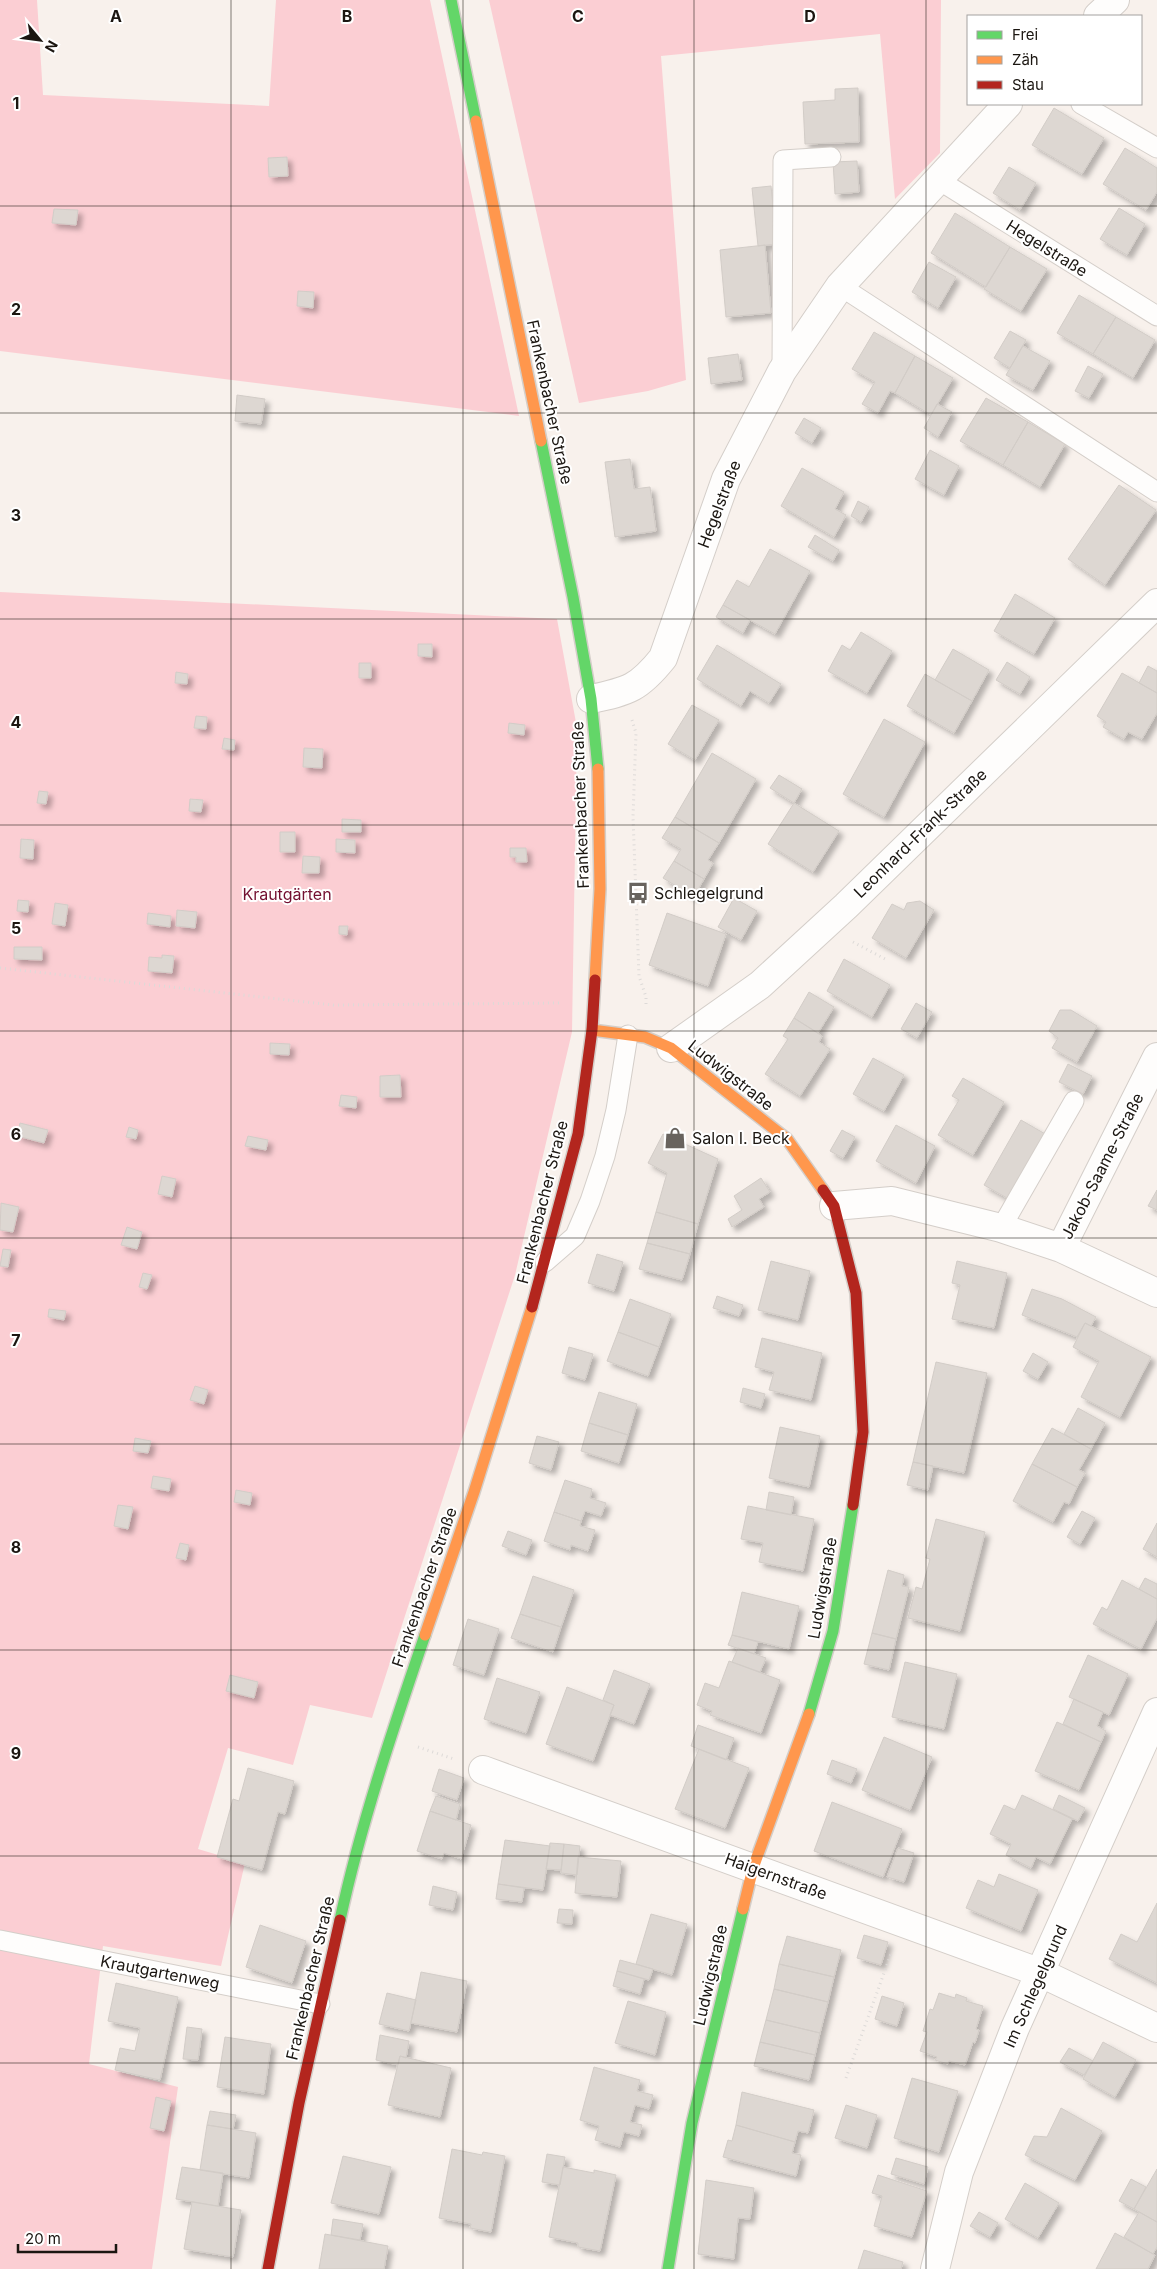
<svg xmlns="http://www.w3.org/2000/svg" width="1157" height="2269" viewBox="0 0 1157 2269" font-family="Inter,sans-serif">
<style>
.green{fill:#fbced3}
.building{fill:#ddd7d2;stroke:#d2ccc7;filter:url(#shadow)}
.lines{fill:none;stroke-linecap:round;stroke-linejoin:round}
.lane-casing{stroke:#d4cec9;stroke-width:21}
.street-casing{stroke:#d4cec9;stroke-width:30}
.fast-casing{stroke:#d4cec9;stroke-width:14}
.slow-casing{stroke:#d4cec9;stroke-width:14}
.jam-casing{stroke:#d4cec9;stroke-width:14}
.path{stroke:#dddad8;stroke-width:3;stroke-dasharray:1 4;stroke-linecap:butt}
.lane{stroke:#fefdfc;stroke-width:19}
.street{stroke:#fefdfc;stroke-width:28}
.fast{stroke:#63d668;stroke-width:11}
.slow{stroke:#ff974d;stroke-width:11}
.jam{stroke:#b3261e;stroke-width:11}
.grid{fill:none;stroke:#1b1611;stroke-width:1;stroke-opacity:0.55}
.labels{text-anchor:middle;stroke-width:4;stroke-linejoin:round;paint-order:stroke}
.street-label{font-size:16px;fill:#1b1611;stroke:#fff}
.poi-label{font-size:16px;fill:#1b1611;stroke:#fff;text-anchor:start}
.park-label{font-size:16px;fill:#730f30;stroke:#fff}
.grid-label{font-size:16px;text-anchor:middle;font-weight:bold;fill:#1b1611;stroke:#fff;stroke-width:4;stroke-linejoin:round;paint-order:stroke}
</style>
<defs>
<filter id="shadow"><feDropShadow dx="4.5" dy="4.5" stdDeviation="2.5" flood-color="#0004"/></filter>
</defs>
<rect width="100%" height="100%" fill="#f8f1ec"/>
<path class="green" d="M0,0H37L43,95L269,106L276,0H430L519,416L0,351Z
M489,0H941L940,153L895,199L880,34L661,56L686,380L648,391L579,403Z
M0,592L557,619L577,728L572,1032L515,1275L372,1718L310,1705L293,1765L228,1748L198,1849L245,1863L221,1966L103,1946L89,2064L178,2087L152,2269H0Z"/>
<path class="building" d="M858,88L859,142L805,144L803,102L835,100V89Z
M1054,108L1104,138L1082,174L1032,145Z
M1125,148L1157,168V192L1146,210L1103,184Z
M287,157L288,176L269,177L268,158Z
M857,161L859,192L835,194L833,162Z
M1009,167L1036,183L1020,210L993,193Z
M771,186L777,244L758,246L752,188Z
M1119,208L1145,224L1127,255L1100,239Z
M54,209L78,210L76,225L52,223Z
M955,213L1010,247L986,287L931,253Z
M765,245L771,313L726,317L720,250Z
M1010,247L1047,269L1021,311L984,289Z
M929,262L956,277L938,308L912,292Z
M298,291L314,292L313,308L297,306Z
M1079,295L1116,317L1093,354L1057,333Z
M1116,317L1155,340L1133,378L1093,354Z
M1010,331L1026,340L1010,368L994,358Z
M874,332L915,356L895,393L890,391L878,413L862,404L875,382L852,369Z
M1023,346L1050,361L1033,390L1006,375Z
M738,354L742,380L711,384L708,358Z
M915,356L953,378L931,415L895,393Z
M1088,366L1103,374L1089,398L1075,391Z
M237,395L265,399L261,424L235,421Z
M986,398L1028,422L1003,465L960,441Z
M937,404L952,412L938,437L924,428Z
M804,418L821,428L812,443L795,433Z
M1028,422L1065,444L1040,487L1003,465Z
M930,450L959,466L944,495L915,479Z
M630,459L634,489L650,487L656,531L615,537L605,462Z
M802,468L844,492L835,509L846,515L834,537L781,506Z
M1119,485L1156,510L1105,585L1068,559Z
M858,501L869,507L861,522L851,516Z
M815,535L839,550L833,561L808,547Z
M770,549L810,571L775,634L723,605L737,580L749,587Z
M1015,594L1055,618L1034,654L994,631Z
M723,605L750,620L743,633L716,617Z
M861,632L892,651L867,693L828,671L842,645L850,650Z
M418,644H432V657L418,656Z
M717,645L781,684L769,703L750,691L741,706L697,679Z
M953,649L989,670L972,701L935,680Z
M1007,662L1030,677L1020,694L996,680Z
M359,663H371V678H359Z
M1148,666L1157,671V693L1139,683Z
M176,672L188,674L187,684L175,683Z
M1122,673L1157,693V713L1142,739L1128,732L1124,739L1103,727L1106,722L1097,716Z
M925,674L972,701L954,733L907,706Z
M692,705L719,720L695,760L668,744Z
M196,716L207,717L206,729L194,728Z
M884,719L925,742L884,817L843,794Z
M509,723L525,725L524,735L508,733Z
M224,738L235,740L234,750L222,749Z
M304,748L323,749L322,768L303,767Z
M712,753L756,779L719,843L675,817Z
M779,775L802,789L794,803L770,788Z
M39,791L48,792L46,804L37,803Z
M190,799L203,800L201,812L189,811Z
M794,803L839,831L813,872L768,844Z
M675,817L719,843L708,860L713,863L704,879L674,861L681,849L662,838Z
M342,819L361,820V832H342Z
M280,832H295V852H280Z
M21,839L34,840L33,859L20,858Z
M336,839L355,840V853L336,852Z
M510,848H526L527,862H516V857H510Z
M303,856L320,857L319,873H302Z
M674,861L704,879L694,897L663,878Z
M734,898L757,911L741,940L718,927Z
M18,900L29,901L28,912L17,911Z
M920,901L934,910L906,958L872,938L892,904L904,910L907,903Z
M55,903L68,905L65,926L52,924Z
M177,910L197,912L195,928L176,926Z
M148,913L171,916L170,927L147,924Z
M667,913L726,934L708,986L649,965Z
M339,926H348L347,935L339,934Z
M14,947H42V960L14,959Z
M162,955L174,956L172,973L148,971L149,957L162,958Z
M844,959L890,985L872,1017L827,991Z
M809,992L834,1007L818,1033L794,1018Z
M916,1003L932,1012L917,1038L901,1029Z
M1060,1010H1071L1097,1026L1077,1062L1052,1048L1058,1038L1049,1031Z
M794,1018L822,1036L819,1042L830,1049L800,1096L765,1074L788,1039L783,1036Z
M270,1043L290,1044L289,1055L270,1054Z
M873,1058L904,1075L884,1111L853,1094Z
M1068,1064L1092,1076L1083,1094L1059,1082Z
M400,1075L401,1097H380V1076Z
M963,1078L1004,1102L973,1155L938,1135L959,1100L952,1096Z
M341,1095L357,1097L356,1108L339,1106Z
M1021,1120L1047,1135L1014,1202L984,1185Z
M20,1123L48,1130L44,1143L17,1136Z
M896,1125L935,1146L916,1183L876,1161Z
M129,1127L138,1130L136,1139L126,1137Z
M842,1130L855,1137L843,1158L830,1151Z
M663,1134L718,1159L698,1224L656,1212L667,1173L648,1163Z
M248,1136L268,1140L266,1150L245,1146Z
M162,1176L176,1179L172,1197L158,1194Z
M761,1178L770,1192L759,1199L764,1207L732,1227L728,1219L742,1210L734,1196Z
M1157,1190V1210L1148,1206Z
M1,1203L19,1207L13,1232L0,1230Z
M656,1212L698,1224L690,1254L647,1243Z
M127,1227L142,1232L137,1249L121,1245Z
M647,1243L690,1254L682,1280L639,1269Z
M3,1249L11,1250L8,1267L0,1266Z
M597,1254L623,1262L614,1291L588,1283Z
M771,1261L810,1271L798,1320L758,1310Z
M957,1261L1007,1273L994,1328L952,1319L960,1285L952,1283Z
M143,1273L152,1275L147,1289L139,1287Z
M1032,1289L1062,1299L1096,1317L1091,1326L1085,1323L1077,1337L1022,1315Z
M717,1296L743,1305L739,1316L713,1308Z
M630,1299L671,1314L659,1347L618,1332Z
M49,1309L66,1311L64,1320L48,1317Z
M1085,1323L1151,1357L1120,1417L1081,1397L1099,1361L1073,1347Z
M618,1332L659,1347L648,1376L607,1361Z
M762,1338L822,1353L811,1400L769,1390L774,1372L755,1367Z
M569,1347L593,1354L585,1380L562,1373Z
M1033,1353L1048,1362L1038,1379L1023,1371Z
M936,1362L987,1373L964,1473L913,1462Z
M195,1386L208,1390L204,1404L190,1400Z
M743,1388L765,1394L761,1408L740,1402Z
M599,1392L637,1404L628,1435L589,1423Z
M1078,1408L1105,1423L1091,1449L1064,1434Z
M589,1423L628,1435L619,1463L581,1451Z
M780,1427L820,1436L809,1487L769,1478Z
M1052,1428L1091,1449L1079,1470L1085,1473L1077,1487L1032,1464Z
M537,1436L559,1442L551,1470L529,1463Z
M135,1438L151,1441L148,1453L133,1451Z
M913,1462L933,1466L928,1490L907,1485Z
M1032,1464L1077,1487L1069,1504L1064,1502L1053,1522L1013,1501Z
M153,1476L171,1479L169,1491L151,1488Z
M565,1480L592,1489L590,1498L606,1503L601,1516L585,1511L581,1521L554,1512Z
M236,1490L252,1493L250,1505L234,1502Z
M769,1492L794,1497L791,1515L766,1510Z
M118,1505L133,1507L128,1529L114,1526Z
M748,1506L814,1519L803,1571L759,1562L763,1543L741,1539Z
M1082,1511L1095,1518L1080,1544L1067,1537Z
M554,1512L581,1521L580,1526L595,1530L588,1551L571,1545L570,1550L544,1541Z
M936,1519L985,1532L960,1631L908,1618L916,1587L922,1589L930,1559L926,1558Z
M1157,1523V1557L1143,1549Z
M508,1531L532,1540L526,1555L502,1546Z
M180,1543L189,1545L186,1560L176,1558Z
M888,1570L904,1575L902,1586L909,1587L896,1639L872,1633Z
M533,1576L574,1590L561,1627L520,1614Z
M1145,1578L1157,1584V1599L1139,1589Z
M1122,1580L1157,1599V1618L1141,1649L1093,1624L1102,1607L1107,1610Z
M742,1592L799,1606L789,1649L732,1635Z
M520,1614L561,1627L553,1652L511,1638Z
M468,1619L499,1629L484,1675L453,1665Z
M872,1633L896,1639L889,1670L864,1664Z
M732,1635L758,1642L754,1654L728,1645Z
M738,1648L766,1658L760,1672L732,1662Z
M1088,1655L1128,1674L1109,1715L1069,1697Z
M729,1661L780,1680L761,1733L710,1715L712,1711L697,1705L705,1683L719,1688Z
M905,1662L957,1674L944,1729L892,1717Z
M614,1670L650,1684L634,1724L610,1715L614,1705L603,1700Z
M230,1675L258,1682L254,1698L226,1691Z
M497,1678L540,1692L526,1733L484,1719Z
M567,1687L614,1705L593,1761L546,1744Z
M1074,1699L1103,1712L1097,1726L1106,1731L1101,1742L1063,1724Z
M1057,1722L1101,1742L1079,1790L1035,1771Z
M698,1725L734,1738L726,1760L691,1746Z
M884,1737L932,1757L910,1810L862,1790Z
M699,1749L749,1768L725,1828L675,1809Z
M832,1760L857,1769L851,1783L827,1774Z
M248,1768L294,1781L285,1814L278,1812L262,1870L217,1857L233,1799L239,1801Z
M439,1769L464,1778L457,1800L432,1791Z
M1022,1795L1072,1819L1050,1864L1036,1857L1031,1868L1006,1855L1011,1844L990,1834L1004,1805L1015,1810Z
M1059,1795L1085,1808L1078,1821L1053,1809Z
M436,1796L460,1804L456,1820L430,1811Z
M832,1802L902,1829L883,1877L814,1851Z
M430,1811L471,1825L461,1859L444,1853L442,1859L417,1851Z
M505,1840L550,1846L543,1890L498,1884Z
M550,1843L564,1844L561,1870L546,1869Z
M564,1844L580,1846L577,1875L561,1873Z
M898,1848L914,1853L904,1882L887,1877Z
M578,1857L621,1861L617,1897L575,1893Z
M999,1874L1038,1890L1021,1931L966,1908L978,1880L994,1887Z
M498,1884L524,1888L522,1902L496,1899Z
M433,1886L457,1892L453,1910L429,1905Z
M1157,1903V1983L1109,1959L1121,1934L1137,1942Z
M559,1909L573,1910L572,1924L557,1923Z
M651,1914L687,1924L672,1975L636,1964Z
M260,1925L306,1941L292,1983L246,1967Z
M864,1935L888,1942L881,1965L857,1958Z
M787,1936L841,1950L834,1977L779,1964Z
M620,1960L653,1969L649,1980L617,1971Z
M779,1964L834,1977L828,2002L774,1989Z
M617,1971L644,1979L640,1994L613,1986Z
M421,1972L467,1981L457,2032L411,2023Z
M116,1983L178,1997L160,2080L115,2070L120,2048L135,2051L140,2028L108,2021Z
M774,1989L828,2002L820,2033L766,2020Z
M387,1993L416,2000L409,2031L379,2024Z
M939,1993L955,1998L956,1994L967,1998L966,2001L983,2006L976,2029L979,2030L975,2043L973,2042L965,2065L949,2061L948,2064L935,2060L937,2057L920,2051L927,2032L923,2031L930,2009L933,2010Z
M882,1996L904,2003L897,2026L875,2019Z
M628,2001L666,2012L655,2055L615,2043Z
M766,2020L820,2033L815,2055L760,2042Z
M187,2027L202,2029L198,2060L183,2059Z
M380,2035L409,2041L406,2058L400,2056L398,2065L376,2060Z
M225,2037L271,2044L264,2094L217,2087Z
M760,2042L815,2055L809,2080L754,2066Z
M1103,2042L1136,2060L1115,2097L1083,2079Z
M1069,2048L1093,2061L1084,2075L1060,2062Z
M400,2056L451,2068L440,2117L388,2105Z
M594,2067L640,2080L637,2091L653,2095L649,2109L635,2105L630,2122L642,2125L639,2136L624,2132L620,2147L595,2140L599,2126L580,2120Z
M912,2078L958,2091L939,2152L894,2138Z
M742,2092L814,2110L808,2133L798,2131L795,2142L736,2125Z
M156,2097L171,2101L164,2131L150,2128Z
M846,2105L877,2115L867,2148L835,2138Z
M1061,2108L1102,2131L1075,2180L1025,2155L1034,2136L1047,2137Z
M210,2111L236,2115L233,2129L207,2125Z
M207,2125L256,2133L249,2178L200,2170Z
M736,2125L795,2142L792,2153L801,2155L796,2176L723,2157L728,2140L732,2141Z
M452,2149L482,2155L483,2152L505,2156L491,2232L470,2228L471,2224L439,2218Z
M547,2154L565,2157L560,2185L542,2182Z
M343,2156L391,2167L379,2214L331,2203Z
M896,2158L928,2167L924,2184L891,2174Z
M182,2167L223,2173L218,2206L176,2199Z
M563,2167L594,2173V2170L616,2175L600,2251L578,2247V2243L549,2237Z
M1157,2169V2222L1134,2209Z
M878,2175L927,2191L912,2237L874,2226L882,2196L872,2193Z
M1131,2179L1146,2187L1134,2209L1119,2201Z
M706,2180L754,2188L750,2219L738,2218L734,2259L698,2254Z
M1025,2183L1059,2203L1038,2238L1005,2219Z
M192,2202L241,2210L233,2257L184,2249Z
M979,2212L998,2223L990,2237L970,2226Z
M1139,2212L1157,2222V2247L1153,2254L1124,2237Z
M333,2219L363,2224L360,2240L331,2235Z
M1115,2233L1155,2255L1148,2269H1096Z
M325,2234L388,2246L384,2269H319Z
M864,2250L903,2262L901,2269H858Z"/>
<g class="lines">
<g class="lane-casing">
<path id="lane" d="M1081,104L1157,148
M937,179L1157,316
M840,286L1157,492
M782,371L783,160L831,157
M1001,1228L1074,1101
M545,1262L575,1236L590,1201L605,1156L616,1110L628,1035
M0,1940L320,2004"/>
</g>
<g class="street-casing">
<path id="street" d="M1098,16L1115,0
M591,699C629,691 639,688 663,658L726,479L782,371L840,286L1008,104
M671,1048L760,985L846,906L1157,603
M834,1206L892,1201L1001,1228L1061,1248L1157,1293
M1061,1248L1157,1057
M483,1770L1041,1973L1157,2028
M935,2269L959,2172L1015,2028L1157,1712"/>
</g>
<g class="fast-casing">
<path id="fast" d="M451,0L476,121
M541,441L573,597L591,699L598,769
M809,1714L833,1631L853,1505
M340,1920C361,1823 393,1729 425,1635
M668,2269L692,2123L743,1909"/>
</g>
<g class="slow-casing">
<path id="slow" d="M476,121L541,441
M595,980L600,889L598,769
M592,1030L645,1037L671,1048L787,1139L823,1190
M425,1635L474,1492L532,1307
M743,1909L753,1868L809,1714"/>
</g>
<g class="jam-casing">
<path id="jam" d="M823,1190L834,1206L856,1293L863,1432L853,1505
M532,1307L578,1134L592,1030L595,980
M268,2269L299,2103L340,1920"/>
</g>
<path class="path" d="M632,720L636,733L633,817L639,976L646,997V1007
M853,942L887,960
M0,968L333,1005L562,1003
M418,1747L454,1759
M846,2078L892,1951"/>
<use href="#lane" class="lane"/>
<use href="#street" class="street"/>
<use href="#fast" class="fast"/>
<use href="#slow" class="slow"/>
<use href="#jam" class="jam"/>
</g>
<path class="grid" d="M231,0V2269M463,0V2269M694,0V2269M926,0V2269M0,206H1157M0,413H1157M0,619H1157M0,825H1157M0,1031H1157M0,1238H1157M0,1444H1157M0,1650H1157M0,1856H1157M0,2063H1157"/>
<defs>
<g id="bus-bare" transform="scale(1.725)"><path d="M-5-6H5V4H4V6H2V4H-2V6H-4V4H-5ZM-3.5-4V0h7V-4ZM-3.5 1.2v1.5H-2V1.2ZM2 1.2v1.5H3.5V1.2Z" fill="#68635e" stroke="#fff" stroke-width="2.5" paint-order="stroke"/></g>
<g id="shop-bare" transform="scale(1.725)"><path d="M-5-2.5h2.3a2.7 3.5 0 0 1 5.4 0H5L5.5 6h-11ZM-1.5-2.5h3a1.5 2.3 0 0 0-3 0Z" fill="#68635e" stroke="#fff" stroke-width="2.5" paint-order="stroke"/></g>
</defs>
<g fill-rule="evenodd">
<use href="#bus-bare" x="638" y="893"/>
<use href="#shop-bare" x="675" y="1138"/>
</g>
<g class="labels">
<g class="street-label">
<text transform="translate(1047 248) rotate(32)" y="6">Hegelstraße</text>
<text transform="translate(550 402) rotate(78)" y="6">Frankenbacher Straße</text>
<text transform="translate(719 504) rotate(-69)" y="6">Hegelstraße</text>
<text transform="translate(580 805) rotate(-92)" y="6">Frankenbacher Straße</text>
<text transform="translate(920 833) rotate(-44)" y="6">Leonhard-Frank-Straße</text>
<text transform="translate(731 1075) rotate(38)" y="6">Ludwigstraße</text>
<text transform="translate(1102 1166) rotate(-63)" y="6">Jakob-Saame-Straße</text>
<text transform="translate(542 1202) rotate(-76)" y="6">Frankenbacher Straße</text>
<text transform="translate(424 1587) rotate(-71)" y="6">Frankenbacher Straße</text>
<text transform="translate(822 1588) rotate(-80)" y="6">Ludwigstraße</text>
<text transform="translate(776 1876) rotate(20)" y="6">Haigernstraße</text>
<text transform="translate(160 1972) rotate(11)" y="6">Krautgartenweg</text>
<text transform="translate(710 1975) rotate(-77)" y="6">Ludwigstraße</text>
<text transform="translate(310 1978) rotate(-77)" y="6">Frankenbacher Straße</text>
<text transform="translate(1035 1986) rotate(-66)" y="6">Im Schlegelgrund</text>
</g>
<g class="poi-label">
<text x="654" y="899">Schlegelgrund</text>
<text x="692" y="1144">Salon I. Beck</text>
</g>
<g class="park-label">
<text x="287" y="900">Krautgärten</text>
</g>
</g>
<g class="grid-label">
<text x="116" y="22">A</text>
<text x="347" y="22">B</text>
<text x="578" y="22">C</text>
<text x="810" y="22">D</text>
<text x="16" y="109">1</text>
<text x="16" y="315">2</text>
<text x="16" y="521">3</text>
<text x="16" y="728">4</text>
<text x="16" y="934">5</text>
<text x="16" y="1140">6</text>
<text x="16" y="1346">7</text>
<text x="16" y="1553">8</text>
<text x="16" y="1759">9</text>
</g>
<rect x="967" y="15" width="175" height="90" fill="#ffffff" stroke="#a4a2a0"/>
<rect x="977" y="31" width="25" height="8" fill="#63d668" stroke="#a4a2a0"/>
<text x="1012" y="40" font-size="15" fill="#1b1611">Frei</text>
<rect x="977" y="56" width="25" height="8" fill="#ff974d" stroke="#a4a2a0"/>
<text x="1012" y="65" font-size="15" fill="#1b1611">Zäh</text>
<rect x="977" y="81" width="25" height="8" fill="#b3261e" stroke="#a4a2a0"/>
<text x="1012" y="90" font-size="15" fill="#1b1611">Stau</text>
<g transform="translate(40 40) rotate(119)" stroke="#ffffff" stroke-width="4" paint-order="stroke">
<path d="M0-4L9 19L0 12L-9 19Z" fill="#1b1611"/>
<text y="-8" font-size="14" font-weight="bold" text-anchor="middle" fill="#1b1611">N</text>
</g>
<path d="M18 2244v8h98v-8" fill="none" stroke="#1b1611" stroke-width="2.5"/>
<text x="25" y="2244" font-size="15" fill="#1b1611" stroke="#ffffff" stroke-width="4" paint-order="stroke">20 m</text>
</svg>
